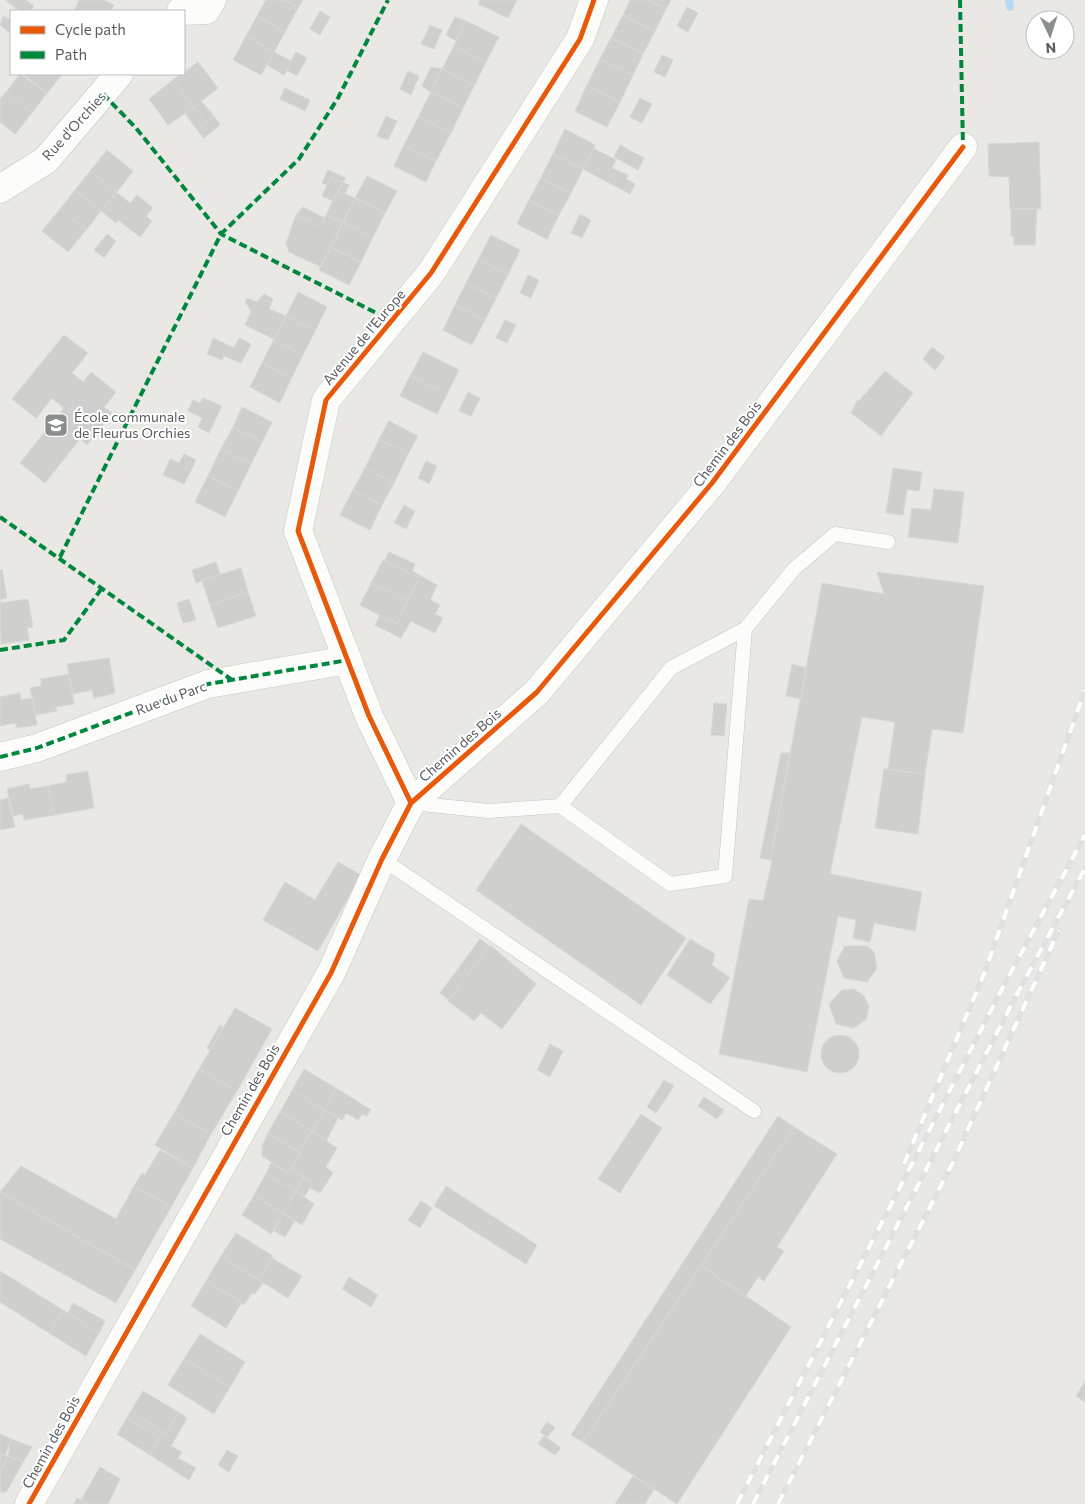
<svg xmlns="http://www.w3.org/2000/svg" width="1085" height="1504" viewBox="0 0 1085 1504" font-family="Commissioner,sans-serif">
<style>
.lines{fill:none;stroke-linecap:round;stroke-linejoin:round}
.stream{stroke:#b7daf4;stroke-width:8}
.building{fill:#cfcfcd;stroke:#d8d7d3}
.lane-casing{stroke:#c6c6c6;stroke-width:15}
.street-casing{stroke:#c6c6c6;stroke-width:29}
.lane{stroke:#fcfcfb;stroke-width:14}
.street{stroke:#fcfcfb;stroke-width:28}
.rail-casing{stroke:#e0e1e1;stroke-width:5.5}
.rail{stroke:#fff;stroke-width:4;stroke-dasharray:11;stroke-linecap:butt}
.quiet{stroke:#00873e;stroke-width:4;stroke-dasharray:8 4;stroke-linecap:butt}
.cycleway-casing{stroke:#fff;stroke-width:8}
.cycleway{stroke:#e8590c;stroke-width:5}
.labels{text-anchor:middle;stroke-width:4;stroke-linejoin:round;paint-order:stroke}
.street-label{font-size:14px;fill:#595d61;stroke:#fff}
.poi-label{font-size:14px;fill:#595d61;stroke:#fff;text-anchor:start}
</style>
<rect width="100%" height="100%" fill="#e9e8e4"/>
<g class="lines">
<path class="stream" d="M1009,0L1010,7"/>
</g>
<path class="building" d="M5,0H26L34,6L30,11H20Z
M79,0H104L114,5L111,11H74Z
M266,0H285L298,8L285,32L257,16Z
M285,0H303L298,8Z
M480,0H517L508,18L478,4Z
M630,0H648L666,9L655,31L623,15Z
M648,0H671L666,9Z
M687,7L698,13L688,32L677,26Z
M320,11L330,17L320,35L310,29Z
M623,15L655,31L643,54L611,38Z
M3,16L11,20V34L0,25Z
M257,16L285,32L274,52L246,36Z
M455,17L466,21L456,41L446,35Z
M466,21L499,37L486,62L454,46Z
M430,25L442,30L434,49L421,44Z
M246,36L274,52L261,75L233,60Z
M611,38L643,54L633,75L600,59Z
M454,46L486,62L474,86L442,69Z
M274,52L291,61L284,75L267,65Z
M296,52L307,58L297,76L286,70Z
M662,55L673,60L665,77L654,72Z
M600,59L633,75L620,102L587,85Z
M198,62L218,88L194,107L173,80Z
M431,67L442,69L431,92L422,86Z
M442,69L474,86L463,108L431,92Z
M408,71L419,76L411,95L400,89Z
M20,74L47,93L32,113L6,92Z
M23,74H63L47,93Z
M173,80L194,107L168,125L149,99Z
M587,85L620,102L607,127L575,111Z
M285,88L310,100L305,111L280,99Z
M6,92L32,113L15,134L0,122V99Z
M431,92L463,108L451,133L419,116Z
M640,98L652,104L642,123L630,117Z
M201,101L214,116L206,123L194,107Z
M194,107L206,123L197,130L185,113Z
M214,116L220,125L204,138L197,130Z
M386,116L397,121L388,140L377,136Z
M419,116L451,133L436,161L404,145Z
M565,129L595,145L583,169L553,154Z
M1039,142L1041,209H1010L1009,177L989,176L988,144Z
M404,145L436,161L426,182L394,166Z
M620,145L644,158L638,170L614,157Z
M593,148L616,160L612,168L628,175L626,179L635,184L630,194L583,169Z
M107,150L133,171L117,192L90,171Z
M553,154L583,169L571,193L541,178Z
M328,170L346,178L343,182L349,185L345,194L338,191L343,182L331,177L327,185L322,183Z
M90,171L117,192L101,211L75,190Z
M367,176L397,191L385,213L355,198Z
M331,177L343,182L333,201L322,196Z
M541,178L571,193L559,215L529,200Z
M75,190L101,211L86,230L60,209Z
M338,191L355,198L343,222L326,215Z
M116,192L130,203L137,195L153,208L146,216L152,221L140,237L118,220L116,223L101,211Z
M355,198L385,213L373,237L343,222Z
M529,200L559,215L547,239L517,224Z
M303,207L325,218L320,226L296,215Z
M1037,208L1035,245H1014V237L1011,236V209Z
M60,209L86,230L68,252L42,231Z
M580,214L591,220L582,238L571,233Z
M296,215L320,226L326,215L343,222L321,267L289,252L286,243Z
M343,222L373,237L361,262L331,247Z
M107,234L116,241L104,258L94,250Z
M491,235L520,250L508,275L478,260Z
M331,247L361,262L349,285L319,270Z
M478,260L508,275L496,298L466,283Z
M528,275L539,280L531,298L520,293Z
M466,283L496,298L485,320L455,305Z
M298,292L327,307L315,331L286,316Z
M264,294L273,299L269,309L286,316L274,339L245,325L251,311L245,302L247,298L257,302Z
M455,305L485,320L472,345L443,330Z
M286,316L315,331L303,355L274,339Z
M505,320L516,325L507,343L496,338Z
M64,335L88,353L72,373L83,382L91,372L116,392L104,407L112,413L87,445L80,439L45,483L20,463L64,408L52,398L36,418L12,399Z
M213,338L234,348L239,338L251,344L241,363L224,356L222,360L207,354Z
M274,339L303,355L291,379L262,363Z
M932,347L945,357L935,370L923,359Z
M423,352L459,370L447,394L410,376Z
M262,363L291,379L280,403L250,387Z
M885,371L913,393L881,436L851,413L857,401L860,400Z
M410,376L447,394L437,414L400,396Z
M468,392L480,398L471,416L459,411Z
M203,398L222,406L209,433L198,427L202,418L188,411L193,400L200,403Z
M242,407L272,422L262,442L233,427Z
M389,421L418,436L408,454L379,439Z
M233,427L262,442L251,464L221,449Z
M379,439L408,454L394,483L365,468Z
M221,449L251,464L238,491L208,476Z
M184,454L196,460L184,484L163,475L170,459L179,463Z
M426,461L437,466L429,484L418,478Z
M365,468L394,483L382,505L353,490Z
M893,468L922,472L919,491L907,489L903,515L886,513Z
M208,476L238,491L225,517L195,502Z
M934,489L964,492L958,543L908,537L912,508L931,510Z
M353,490L382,505L370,530L340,515Z
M404,505L415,511L406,529L394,523Z
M389,552L415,564L412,571L437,585L430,600L440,605L435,614L443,618L435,633L411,621L401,638L375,625L380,615L397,624L419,578L384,561Z
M383,560L419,578L408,601L371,583Z
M216,562L220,574L196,583L192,570Z
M241,568L248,592L210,605L202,580Z
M2,569L7,598L1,599L0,603V570Z
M877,572L984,586L963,733L932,729L925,774L888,769L895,722L862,717L830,874L922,892L915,931L874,923L870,942L853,938L856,920L838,916L807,1072L719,1054L749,899L763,901L772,861L770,860L822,583L884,594Z
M371,583L408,601L397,624L360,605Z
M248,592L256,616L218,628L210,605Z
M28,599L33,627L27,628L29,640L1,644L0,603Z
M189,599L196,620L183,623L177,603Z
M109,658L115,693L94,698L92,690L73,694L67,664Z
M792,664L807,668L801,699L786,696Z
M69,674L74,704L55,707L57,711L36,715L30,688L41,686V679Z
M20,693L21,700L32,698L37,725L16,728V723L0,726V697Z
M714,703L727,704L724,736L711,735Z
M781,753H791L770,860L760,858Z
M884,769L925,774L918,834L875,828Z
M88,771L94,808L54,815L48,786L67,782L66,775Z
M29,784L30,789L48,786L54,815L24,820L23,814L13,816L7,789Z
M8,798L15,827L0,830V800Z
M521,824L686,938L641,1005L476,890Z
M338,862L361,875L318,951L263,920L285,882L315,900Z
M480,939L489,946L449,1000L440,993Z
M690,939L715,954L712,965L730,978L710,1004L667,975Z
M490,945L536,984L502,1029L481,1013L474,1021L448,1001Z
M845,946H867L874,952L877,968L867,982L844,978L837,961Z
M854,989L864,996L869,1007L866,1019L854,1028L836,1024L829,1004L842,990Z
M235,1008L272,1029L237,1091L199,1069Z
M220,1025L223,1027L210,1050L207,1048Z
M821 1054a19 19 0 1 1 38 0a19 19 0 1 1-38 0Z
M550,1044L563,1051L550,1077L537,1070Z
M199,1069L237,1091L211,1134L174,1113Z
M304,1069L336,1088L324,1110L292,1091Z
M664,1080L674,1086L656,1113L647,1107Z
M336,1088L371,1110L367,1116L362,1114L358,1120L346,1113L342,1120L324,1110Z
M292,1091L324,1110L312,1131L280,1112Z
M704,1097L724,1110L717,1119L698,1106Z
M324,1110L338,1118L326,1141L312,1131Z
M280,1112L312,1131L298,1152L268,1133Z
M174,1113L211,1134L193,1168L155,1145Z
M641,1114L662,1128L620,1193L598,1179Z
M778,1116L794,1127L583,1442L571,1435Z
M794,1127L837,1154L777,1247L784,1251L764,1281L758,1277L745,1297L701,1265Z
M312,1131L337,1148L326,1167L333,1173L320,1193L310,1188L313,1182L290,1169L301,1153L298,1152Z
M268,1133L301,1153L288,1173L262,1156V1146Z
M160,1150L193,1168L171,1207L134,1186L142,1173L145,1175Z
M271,1163L288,1173L290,1169L303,1177L296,1191L266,1174Z
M21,1166L116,1219L134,1186L171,1207L135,1270L0,1192Z
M266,1174L296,1191L283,1213L254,1195Z
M303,1177L313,1182L305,1196L296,1191Z
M446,1186L537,1245L526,1264L434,1206Z
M296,1191L314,1204L302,1225L283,1213Z
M0,1192L135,1270L116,1303L0,1239Z
M254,1195L283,1213L271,1234L242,1215Z
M421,1201L432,1208L420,1228L408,1220Z
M283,1213L295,1221L285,1237L274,1231Z
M236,1233L273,1256L259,1280L221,1256Z
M221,1256L263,1283L255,1294L252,1293L244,1305L206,1281Z
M272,1258L302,1276L288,1298L259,1280Z
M701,1265L791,1327L677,1504L583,1442Z
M0,1271L63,1310L49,1333L0,1302Z
M349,1277L378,1295L371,1307L342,1289Z
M206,1281L242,1302L226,1328L191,1306Z
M73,1303L105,1321L99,1333L68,1313Z
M63,1310L99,1333L86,1356L49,1333Z
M200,1334L245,1362L230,1387L184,1359Z
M184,1359L230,1387L214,1414L168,1385Z
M1085,1381V1402L1076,1396Z
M143,1391L178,1412L166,1434L131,1411Z
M131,1411L166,1434L178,1412L187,1418L171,1446L182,1452L178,1458L196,1468L189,1480L150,1455L160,1439L127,1418Z
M127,1418L160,1439L150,1455L117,1434Z
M547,1422L555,1428L547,1437L540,1432Z
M0,1434L11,1439L5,1456L0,1454Z
M544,1436L561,1448L555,1455L538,1444Z
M11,1439L32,1447L23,1462L8,1456Z
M227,1450L238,1456L229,1472L218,1465Z
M0,1454L8,1456L0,1473Z
M8,1456L23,1462L7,1491L1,1493L0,1473Z
M100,1467L120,1479L108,1504H89L81,1500Z
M633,1476L654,1489L645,1504H615Z
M77,1498L89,1504H74Z"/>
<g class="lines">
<g class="lane-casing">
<path id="lane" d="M412,803L488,811L560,806L671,668L745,629L794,569L835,534L888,542
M560,806L670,884L725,876L745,629
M382,859L754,1111"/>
</g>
<g class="street-casing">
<path id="street" d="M181,11L206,10L212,0
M0,189L46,160L119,74
M0,757L37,748L208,684L348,660
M411,803L369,716L298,531L326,400L431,273L580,39L594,0
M29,1504L331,973L382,859L411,803L537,692L712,483L963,147"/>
</g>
<use href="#lane" class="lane"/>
<use href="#street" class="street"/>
<g class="rail-casing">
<path id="rail" d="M904,1164L984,974L1085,690
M737,1504L1003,987L1085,835
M753,1504L1017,994L1085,868
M778,1504L952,1164L1059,930"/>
</g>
<use href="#rail" class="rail"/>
<path class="quiet" d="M960,0L963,147
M103,94L136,128L221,234L392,321
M0,517L232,680
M60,557L221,234L299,159L338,98L388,0
M0,650L64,640L102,588
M0,757L37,748L208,684L348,660"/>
<g class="cycleway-casing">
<path id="cycleway" d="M411,803L369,716L298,531L326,400L431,273L580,39L594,0
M29,1504L331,973L382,859L411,803L537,692L712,483L963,147"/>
</g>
<use href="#cycleway" class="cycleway"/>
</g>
<defs>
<g id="school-square" transform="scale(1.25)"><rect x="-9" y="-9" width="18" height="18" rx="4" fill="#8b8e8f" stroke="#fff"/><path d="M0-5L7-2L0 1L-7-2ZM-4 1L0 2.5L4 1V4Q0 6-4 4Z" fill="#fff"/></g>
</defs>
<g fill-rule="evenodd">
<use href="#school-square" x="56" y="425"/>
</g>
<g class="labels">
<g class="street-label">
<text transform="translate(74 126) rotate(-48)" y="5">Rue d'Orchies</text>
<text transform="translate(364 337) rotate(-50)" y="5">Avenue de l'Europe</text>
<text transform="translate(727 444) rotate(-53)" y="5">Chemin des Bois</text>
<text transform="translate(171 698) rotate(-20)" y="5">Rue du Parc</text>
<text transform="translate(460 745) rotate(-41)" y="5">Chemin des Bois</text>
<text transform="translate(250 1090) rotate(-60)" y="5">Chemin des Bois</text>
<text transform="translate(51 1442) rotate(-61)" y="5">Chemin des Bois</text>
</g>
<g class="poi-label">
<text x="74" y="422">École communale<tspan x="74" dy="16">de Fleurus Orchies</tspan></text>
</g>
</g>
<rect x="10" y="10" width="175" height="65" fill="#ffffff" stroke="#bdbec0"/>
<rect x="20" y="26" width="25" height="8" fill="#e8590c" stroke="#bdbec0"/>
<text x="55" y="35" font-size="15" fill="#595d61">Cycle path</text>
<rect x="20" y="51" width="25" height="8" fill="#00873e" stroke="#bdbec0"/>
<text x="55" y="60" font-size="15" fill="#595d61">Path</text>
<g transform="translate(1050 35) rotate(176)"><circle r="24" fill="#ffffff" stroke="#bdbec0"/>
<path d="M0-4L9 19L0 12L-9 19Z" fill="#8b8e8f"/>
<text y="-8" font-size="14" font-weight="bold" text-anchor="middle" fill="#595d61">N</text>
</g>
</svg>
